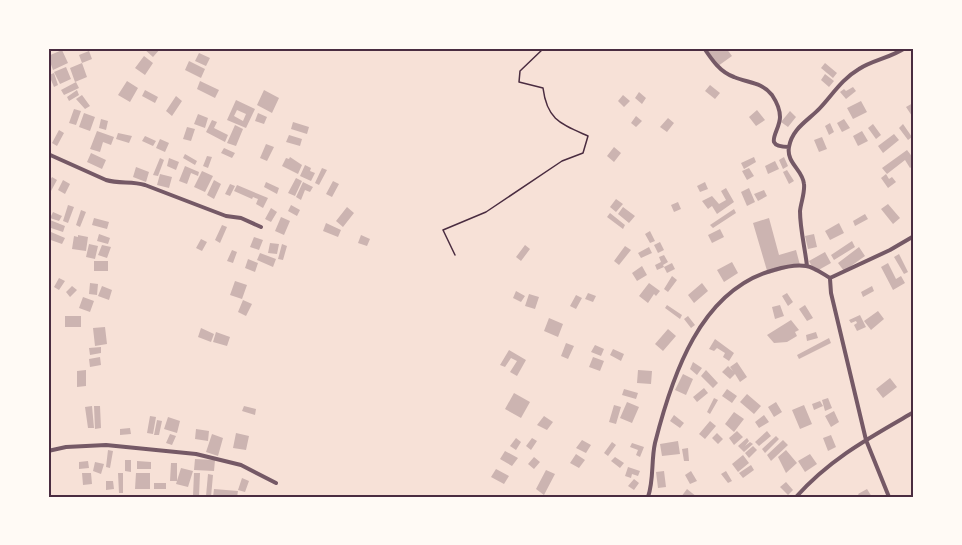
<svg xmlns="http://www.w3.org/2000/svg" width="962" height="545" viewBox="0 0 962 545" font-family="Helvetica,sans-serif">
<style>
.building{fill:#ccb4b1;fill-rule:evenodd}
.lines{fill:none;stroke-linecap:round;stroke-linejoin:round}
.path{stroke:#4a2c40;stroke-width:1.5}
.minor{stroke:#755966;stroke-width:4}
.neatline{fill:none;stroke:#4a2c40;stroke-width:2}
</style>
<rect width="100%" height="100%" fill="#f7e1d7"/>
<path class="building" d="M143,48H161L153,57Z
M706,48H726L732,56L718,66Z
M62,50L68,63L53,70L48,56Z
M89,51L92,59L82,63L79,55Z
M199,53L210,58L206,66L195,61Z
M144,56L153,63L145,75L135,68Z
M189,61L205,69L201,78L185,70Z
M82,63L87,77L75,82L70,68Z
M825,63L837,73L833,78L821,68Z
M66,67L71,79L60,84L54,72Z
M54,73L58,85L54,87L49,75Z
M825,74L834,81L829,87L821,80Z
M127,81L138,88L130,102L118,95Z
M200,81L219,90L215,98L197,89Z
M76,82L79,88L64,95L61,90Z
M710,85L720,93L715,99L705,91Z
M853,87L856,91L846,99L840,92L844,89L846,91Z
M77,90L79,95L69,101L67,97Z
M145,90L158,97L155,103L142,96Z
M264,90L279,98L272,113L257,105Z
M639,92L646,98L642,104L635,98Z
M82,95L90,106L85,109L76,99Z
M623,95L630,101L624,107L618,101Z
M176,96L182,101L172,116L166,111Z
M236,100L255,109L246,128L227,120ZM237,110L246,114L243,121L234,116Z
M861,101L867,112L853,119L847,108Z
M913,103L914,115L912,116L906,107Z
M74,109L81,111L76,125L69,123Z
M757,110L765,120L756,126L749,117Z
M790,111L796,117L788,127L781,122Z
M84,113L95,117L90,131L79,127Z
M258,113L267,117L264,124L255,121Z
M198,114L208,118L205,128L194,124Z
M636,116L642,121L636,127L631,123Z
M668,118L674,123L667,132L660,127Z
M101,119L108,121L106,130L99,128Z
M844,119L850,128L842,132L837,123Z
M212,120L217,122L214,128L228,135L225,142L206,132Z
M293,122L309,127L307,134L291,129Z
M830,123L834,132L829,135L825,126Z
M873,124L881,135L876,139L868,128Z
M903,124L912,137L908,140L899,128Z
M235,125L243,129L236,146L227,143Z
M187,127L195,129L191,141L183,139Z
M59,130L64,133L57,146L52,143Z
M97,131L114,137L111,145L103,142L100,152L90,149Z
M862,131L868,141L858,146L853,136Z
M118,133L132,136L129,143L116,139Z
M894,134L899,140L883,153L878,146Z
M289,135L302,139L300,146L286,142Z
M145,136L156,141L153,146L142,141Z
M822,137L827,149L819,152L814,140Z
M160,139L169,143L165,152L156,148Z
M266,144L274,147L267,161L260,158Z
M614,147L621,153L614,162L607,156Z
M224,148L235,153L232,158L221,153Z
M907,150L914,159V165L910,168L905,160L887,174L882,168Z
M91,153L106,160L102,169L87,162Z
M185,154L197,161L195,165L183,158Z
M207,156L212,157L208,168L203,166Z
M290,157L302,165L298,174L282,166L286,158L289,159Z
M754,157L756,162L744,169L741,163Z
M784,157L788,166L783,169L779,160Z
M160,158L164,160L158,176L153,175Z
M169,158L179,162L176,170L167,166Z
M775,161L779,169L768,174L765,166Z
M305,165L311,168L310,171L315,173L311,181L300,176Z
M185,166L199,172L198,176L191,173L187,184L179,181Z
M136,167L149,172L146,182L133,177Z
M322,168L327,170L319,185L315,183Z
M749,168L754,176L747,180L742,171Z
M787,170L794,181L789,184L783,172Z
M202,171L213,176L205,192L194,187Z
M160,174L172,177L169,188L157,185Z
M886,174L889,179L892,177L896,182L888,188L881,178Z
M52,177L57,180L51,191L48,190V184Z
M296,178L302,181L295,196L288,193Z
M63,180L70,184L65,194L58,190Z
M214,180L221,184L214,199L207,195Z
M333,181L339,184L332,197L326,194Z
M266,182L279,188L277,194L264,187Z
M303,182L313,187L310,192L305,190L301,200L296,197Z
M705,182L708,189L700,192L697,186Z
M230,184L235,186L230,196L225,194Z
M237,185L268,198L263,208L256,204L258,199L253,197L252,199L234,191Z
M726,188L734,202L717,214L712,206L708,209L702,201L712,196L719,204L726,200L721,191Z
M749,188L755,202L747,206L741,192Z
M764,190L767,196L758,201L754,194Z
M616,199L623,204L616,212L610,207Z
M678,202L681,209L674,212L671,205Z
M888,204L900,218L893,224L881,209Z
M68,205L74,207L68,223L63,221Z
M291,205L300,210L297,216L288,211Z
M347,207L354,213L343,227L336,221Z
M623,207L635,216L629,223L618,214Z
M271,208L277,212L271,222L265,219Z
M734,209L736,213L713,228L710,225Z
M81,210L86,212L80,227L76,225Z
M53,212L62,216L59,221L50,218Z
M610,213L625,225L623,229L607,217Z
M865,214L868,219L855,226L853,221Z
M281,217L290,221L284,235L275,231Z
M94,218L109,222L107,229L92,225Z
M769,218L779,255L796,250L800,265L768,274L753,223Z
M50,220L65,226L63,232L48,227Z
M326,223L341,230L338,237L323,231Z
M839,223L844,233L830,240L825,231Z
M222,225L227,227L220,243L215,240Z
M720,229L724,237L712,243L708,235Z
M650,231L655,241L650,243L645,234Z
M51,232L65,238L62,244L48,239Z
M99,234L110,238L108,244L97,241Z
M814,234L817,247L808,249L805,236Z
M78,235L88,237L86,251L72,249L74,236L78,237Z
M361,235L370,239L367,246L358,243Z
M254,237L263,240L259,250L250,247Z
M201,239L207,242L202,251L196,248Z
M852,241L855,247L834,260L831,255Z
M660,242L664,250L658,253L654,245Z
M270,243L279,244L277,254L268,253Z
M89,244L98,246L95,259L86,257Z
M282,244L287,246L283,260L278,259Z
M102,245L111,247L107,258L98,255Z
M525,245L530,249L521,261L516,257Z
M625,246L631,250L619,265L614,261Z
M649,247L652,253L641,258L638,253Z
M859,247L865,256L844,271L838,263Z
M232,250L237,252L233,263L227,261Z
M825,252L831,263L815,272L809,261Z
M260,253L276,259L273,267L257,260Z
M899,254L908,272L904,274L894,257Z
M664,255L668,262L663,265L664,267L672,263L675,269L667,273L664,267L657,270L655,265L661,262L659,257Z
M248,259L258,263L255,272L245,268Z
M94,261H108V271H94Z
M732,262L738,273L724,282L717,270Z
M888,263L896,279L901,276L905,283L893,290L881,267Z
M642,266L647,275L637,281L632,273Z
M672,276L677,280L668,292L664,289Z
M59,278L65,281L59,290L54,287Z
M235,281L247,285L242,299L230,295Z
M90,283L98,284L97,295L89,294Z
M649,283L660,291L656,296L654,294L648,303L639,296Z
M702,283L708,291L694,303L688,295Z
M72,286L77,290L70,297L66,292Z
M102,286L112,290L109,300L98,296Z
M872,286L874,291L863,297L861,292Z
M516,291L525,296L521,302L513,298Z
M588,293L596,296L593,302L585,299Z
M787,293L793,302L788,306L782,296Z
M529,294L539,297L535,309L525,306Z
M576,295L582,298L576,309L570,306Z
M83,297L94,301L90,312L79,308Z
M243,300L252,304L246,316L238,312Z
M667,305L682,315L680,319L665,308Z
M780,305L784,316L775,319L772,307Z
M805,305L813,318L807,321L799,309Z
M878,311L884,319L871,330L864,321Z
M860,315L866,327L857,331L854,325L857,323L856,321L851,323L849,320Z
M65,316H81V327H65Z
M688,316L695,325L691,328L684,319Z
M549,318L563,324L558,337L544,331Z
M791,320L799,330L795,332L797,336L787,342L774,343L767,335Z
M105,327L107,344L95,346L93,328Z
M201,328L214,334L211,342L198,337Z
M668,329L676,336L663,351L655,344Z
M216,332L230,337L227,346L213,342Z
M816,332L818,338L807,341L806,335Z
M829,338L831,343L799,359L797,355Z
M715,339L734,353L729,361L723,357L725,353L717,348L714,351L709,349Z
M566,343L574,346L568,359L561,356Z
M595,345L604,349L601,356L591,352Z
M101,347V353L90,355L89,348Z
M613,349L624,354L621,361L610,355Z
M509,350L526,360L517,376L510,372L517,361L511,358L505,367L500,365Z
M100,357L101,365L90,367L89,359Z
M593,357L604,361L600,371L589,367Z
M693,362L702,368L697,375L690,369Z
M737,362L747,377L740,382L735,374L730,379L722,372L728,366L733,371L730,367Z
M86,370V386L77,387V371Z
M638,370L652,371L651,384L637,383Z
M706,370L718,383L713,388L701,376Z
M683,374L693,379L686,395L675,390Z
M890,378L897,387L883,398L876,389Z
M704,388L708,393L697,402L693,397Z
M624,389L638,393L636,399L622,395Z
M727,389L737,396L732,403L722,396Z
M514,393L530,402L521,418L505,409Z
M747,394L761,406L754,414L740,402Z
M714,398L718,400L710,414L707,412Z
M828,398L832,408L825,411L822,400Z
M820,401L823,406L814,410L812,404Z
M627,402L639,407L632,423L620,418Z
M776,402L782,412L774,417L768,407Z
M614,405L621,407L616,424L609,422Z
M804,405L812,424L800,429L792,410Z
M92,406L94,428H88L85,407Z
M94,406H100L101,428L95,429Z
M244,406L256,409L255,415L242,411Z
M834,411L839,422L831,427L825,416Z
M734,412L744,419L734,432L725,424Z
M674,415L684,423L680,428L670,421Z
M764,415L769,422L759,428L755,422Z
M150,416L156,417L153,434L147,433Z
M544,416L553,422L547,430L537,425Z
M168,417L180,421L177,433L164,429Z
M157,420L162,421L159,435H154Z
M710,421L716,426L705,439L699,434Z
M130,428L131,434L120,435V429Z
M196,429L209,431L208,441L195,439Z
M737,431L743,437L734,445L729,438Z
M767,431L771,436L759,446L755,442Z
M236,433L249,436L246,450L233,448Z
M717,433L723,439L718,444L712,438Z
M170,434L176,436L172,445L166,443Z
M212,434L223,438L218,456L206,452Z
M831,435L836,447L828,451L823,438Z
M776,436L779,439L765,453L762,449Z
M516,438L521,442L516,450L510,446Z
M532,438L537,441L531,450L526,446Z
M747,438L749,441L745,446L750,442L753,444L744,452L738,446Z
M582,440L591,445L586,453L576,448Z
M783,440L788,445L771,461L767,455Z
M678,441L680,454L662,456L660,444Z
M612,442L616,445L608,456L604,453Z
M632,443L644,447L640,457L636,455L638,450L630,447Z
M753,446L757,450L749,458L745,453Z
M688,448L689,461H684L682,449Z
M108,450L113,451L110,468L106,467Z
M786,450L797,463L786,473L778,457Z
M505,451L518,458L512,466L500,459Z
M576,454L585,460L579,468L570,463Z
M810,454L817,464L805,472L798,461Z
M743,455L749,463L738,472L732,464Z
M534,457L540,462L534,469L528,464Z
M615,457L624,463L620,468L611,461Z
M195,459L215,460L214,471L194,470Z
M125,460H131V472L125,471Z
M88,461L89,468L79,469V462Z
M137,461L151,462V469H137Z
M95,462L104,464L101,474L93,471Z
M171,463H177V481H170Z
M751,465L754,470L743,478L739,473Z
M628,467L640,471L638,476L632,474L631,478L625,476Z
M181,468L193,471L188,487L176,484Z
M496,469L509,476L504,484L491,477Z
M546,470L555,474L544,495L536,489Z
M664,471L666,487L658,488L656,472Z
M691,471L697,481L690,484L685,475Z
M726,471L732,481L728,483L721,474Z
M82,473H91L92,484L83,485Z
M118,473H123V493H119Z
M136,473H150V489H135Z
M194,473H200L199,496H193Z
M208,474L213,475L211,497L206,496Z
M242,478L249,481L245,492L238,490Z
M634,479L639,483L634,490L628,486Z
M106,481H113L114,489L106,490Z
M786,482L793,490L788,495L780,487Z
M154,483H166V489H154Z
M214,489L238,491L237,497H213Z
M687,489L697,497H681Z
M867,489L872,497H860L858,494Z"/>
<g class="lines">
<path class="path" d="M455,255L443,230L486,212L562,161L583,153L588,136C561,124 547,120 543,88L519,82L520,71L544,48"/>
<path class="minor" d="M704,48C712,60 720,72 734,77C748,83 762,82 772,95C776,101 780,109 780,117C780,132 761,147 789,147
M48,154L106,180C119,184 132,181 145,185L205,208L226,216L241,218L261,227
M807,266C805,248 800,229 800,211C801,202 805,193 804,184C803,170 786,163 789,147C792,128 809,120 820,108C833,94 842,79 859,69C873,60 890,58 905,48
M830,279L831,293L866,440L889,497
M48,451L66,447L106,445L196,454L241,465L276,483
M648,497C654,480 651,461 655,443C672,376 700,290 774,270C784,267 795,264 806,266C814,267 823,274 830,278L890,250L914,236
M796,497C831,458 869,438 914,412"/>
</g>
<rect width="962" height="545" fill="none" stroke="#fffaf5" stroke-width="99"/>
<rect x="50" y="50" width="862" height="446" class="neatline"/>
</svg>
